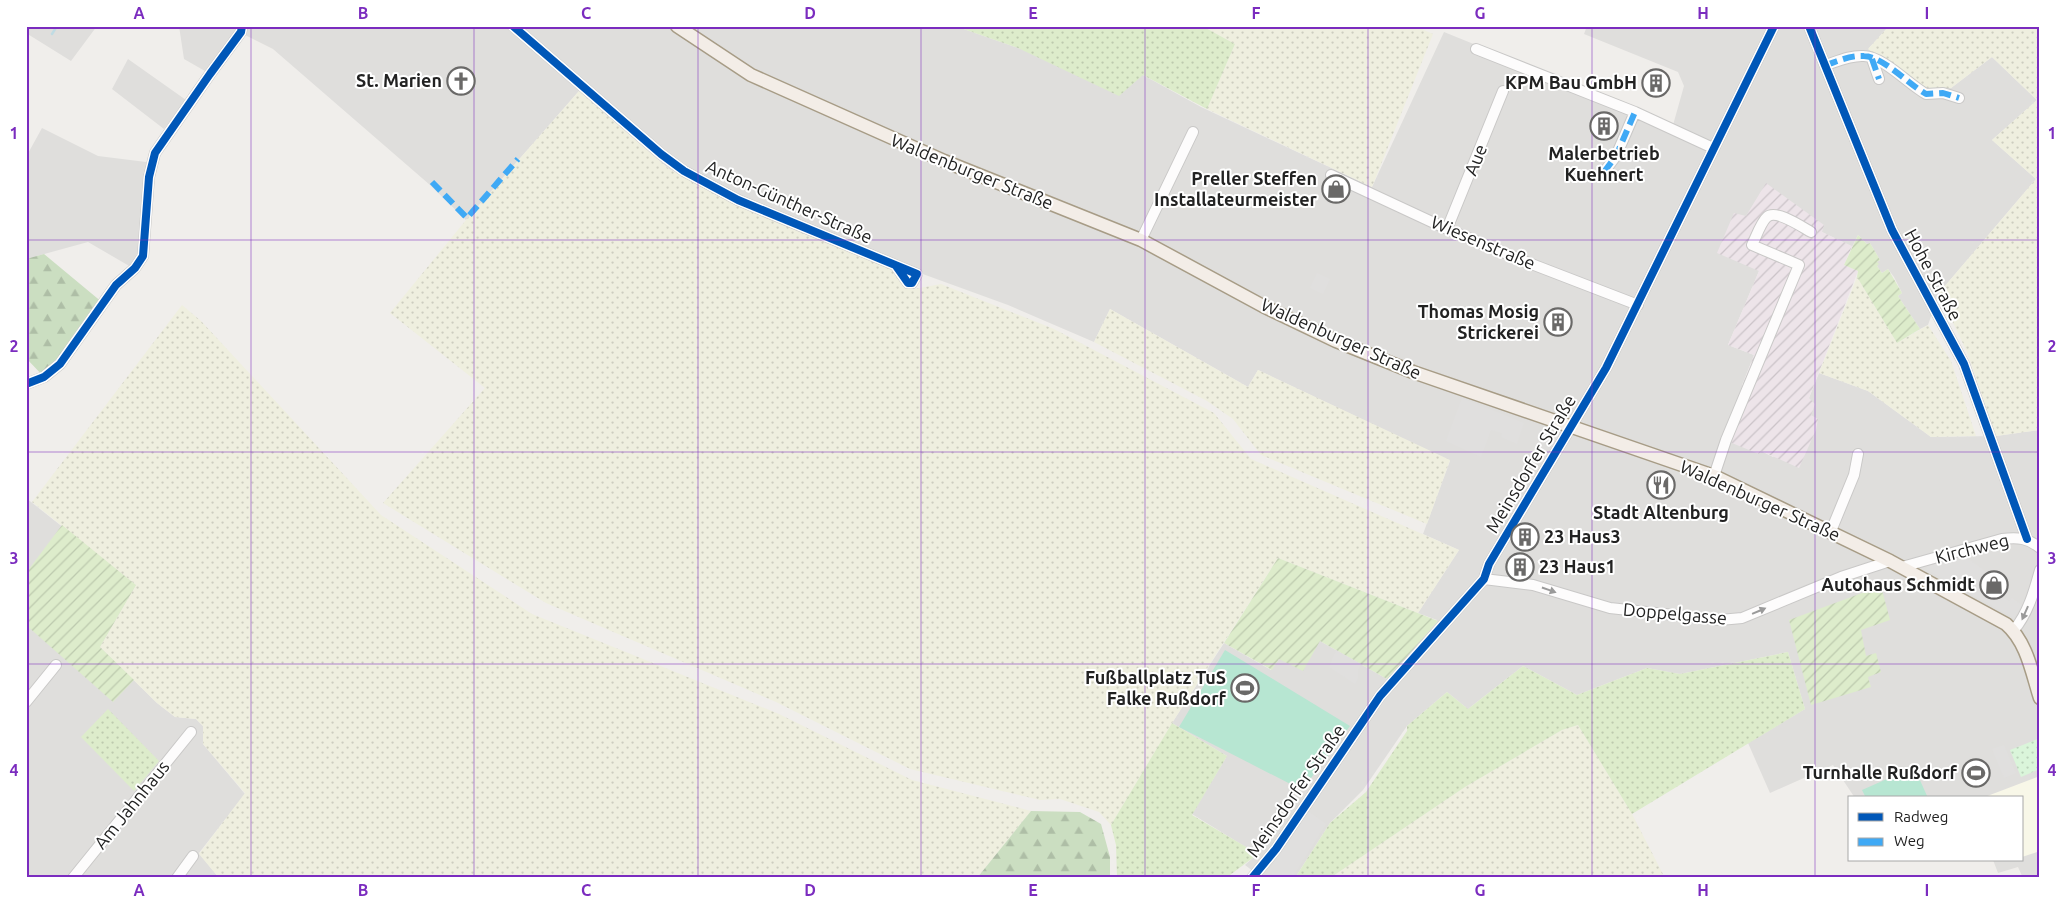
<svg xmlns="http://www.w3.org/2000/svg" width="2066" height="904" viewBox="0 0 2066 904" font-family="Ubuntu,sans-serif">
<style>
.residential{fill:#dfdedc}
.industrial{fill:url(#industrial-furrows)}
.education{fill:#f8f7e8}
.farmland{fill:url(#farmland-dots)}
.grass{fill:url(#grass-dots)}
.forest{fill:url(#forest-firs)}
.park{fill:url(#park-dots)}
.garden{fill:url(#garden-furrows)}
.pitch{fill:#b7e6d2}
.parking{fill:#e0dfde}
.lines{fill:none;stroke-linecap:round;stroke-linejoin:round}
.stream{stroke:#bfdbe3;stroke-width:2.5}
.minor-casing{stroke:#c9c8c7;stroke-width:12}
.major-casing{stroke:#a79c86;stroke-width:15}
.minor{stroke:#fdfcfc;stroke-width:10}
.major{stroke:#f3ede7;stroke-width:12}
.quiet{stroke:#3fa9f5;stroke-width:6;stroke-dasharray:12 6;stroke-linecap:butt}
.cycleway-casing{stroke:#fff;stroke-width:11}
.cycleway{stroke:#0057b8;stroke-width:8}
.oneway{fill:#9a9a9a}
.grid{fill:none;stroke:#7b2cbf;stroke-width:1;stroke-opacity:0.55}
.labels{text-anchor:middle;stroke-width:4;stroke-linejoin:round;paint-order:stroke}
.poi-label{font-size:18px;font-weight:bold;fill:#222;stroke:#fff;text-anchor:end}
.street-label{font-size:18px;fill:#222;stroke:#fff}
.neatline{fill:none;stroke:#7b2cbf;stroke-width:2}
.grid-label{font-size:16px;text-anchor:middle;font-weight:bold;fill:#7b2cbf}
</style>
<defs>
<pattern id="industrial-furrows" width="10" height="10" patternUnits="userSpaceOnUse" patternTransform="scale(1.25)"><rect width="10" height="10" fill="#ede4e9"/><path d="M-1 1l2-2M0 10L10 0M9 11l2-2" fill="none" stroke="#cbc3c8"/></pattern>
<pattern id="farmland-dots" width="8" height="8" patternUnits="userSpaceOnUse" patternTransform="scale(1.25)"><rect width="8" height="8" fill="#efefdf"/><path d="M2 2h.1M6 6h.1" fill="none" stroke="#cdcdbf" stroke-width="1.8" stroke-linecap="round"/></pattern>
<pattern id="grass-dots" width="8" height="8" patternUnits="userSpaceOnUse" patternTransform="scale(1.25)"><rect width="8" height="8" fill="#ddeccb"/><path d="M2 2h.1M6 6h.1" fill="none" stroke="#bdcaae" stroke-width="1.8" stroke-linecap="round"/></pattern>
<pattern id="forest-firs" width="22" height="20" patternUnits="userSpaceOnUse" patternTransform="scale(1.25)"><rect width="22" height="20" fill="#cbdec1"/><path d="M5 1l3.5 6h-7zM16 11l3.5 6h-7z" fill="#aebea6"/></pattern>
<pattern id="park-dots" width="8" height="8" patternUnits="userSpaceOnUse" patternTransform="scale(1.25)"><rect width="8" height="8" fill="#daf5da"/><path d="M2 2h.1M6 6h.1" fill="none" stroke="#bbd2bb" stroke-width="1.8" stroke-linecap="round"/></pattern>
<pattern id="garden-furrows" width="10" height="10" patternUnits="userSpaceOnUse" patternTransform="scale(1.25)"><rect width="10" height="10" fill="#ddeccb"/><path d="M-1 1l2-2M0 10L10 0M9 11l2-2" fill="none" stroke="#bdcaae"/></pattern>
</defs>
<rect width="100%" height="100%" fill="#f0eeeb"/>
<path class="residential" d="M26,26H97L71,61L26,33Z
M179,26H668L694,44L1138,244L1261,310L1712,481L1828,535L2004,627L2019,648L2040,714V878H2023L2018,867L1998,873L1993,860H2022V798H1855L1833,765L1770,793L1748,743L1805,709L1788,652L1680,674L1647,668L1577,695L1523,666L1468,709L1447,692L1407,726L1363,790L1330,823L1295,878H1262L1245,865L1257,854L1192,814L1227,756L1172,723L1224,643L1271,670L1279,659L1320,641L1387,679L1437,620L1418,613L1459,550L1423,534L1450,461L1258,370L1248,387L1110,309L1094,342L1008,305L920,273L914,289L669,169L579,91L466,220L430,185L273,49L239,32L205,71L184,59Z
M686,26H955L1018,48L1143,75L1201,107L1372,187L1444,32L1673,125L1684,86L1678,72L1584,34L1587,26H1889L1868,49L1951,88L1992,57L2037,100L1992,140L2036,179L1939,293L1928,325L1920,329L1898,296L1902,293L1894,277L1888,269L1882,273L1877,266V262L1880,260L1870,243L1867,244L1858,235L1852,247L1822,232L1759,271L1728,345L1754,355L1742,385L1759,454L1761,451L1773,457L1811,415L1809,398L1819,373L1868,391L1931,437L1996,436L2040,430V679L2028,644L2021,629L2011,619L1833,526L1716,471L1415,367L1338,336L753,71Z
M128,59L186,100L164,129L112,89Z
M42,128L98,156L146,162L147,176L139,256L131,267L88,242L26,259V157Z
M26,498L136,585L100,647L157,703L175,717L196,719L203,726V744L245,794L199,853L219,878H26Z"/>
<path class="industrial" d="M1766,183L1824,225L1822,232L1852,246L1844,265L1858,271L1809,398L1815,404L1811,415L1818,419L1816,430L1799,468L1761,451L1759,454L1722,439L1754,355L1728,345L1759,271L1717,253L1734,213L1746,216Z"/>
<path class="education" d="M2040,776V851L2022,857V798H1982Z"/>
<path class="farmland" d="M1202,26H1415L1433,34L1372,187L1207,109L1235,44Z
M1889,26H2040V430L1996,436L1967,352L1939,293L2036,179L1992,140L2037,100L1992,57L1951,88L1926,90L1868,49Z
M579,91L669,169L743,207L891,267L902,283L914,289L941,284L1054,329L1214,413L1251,459L1459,550L1418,613L1278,558L1172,723L1111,825L1099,812L1060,799L1040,800L910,769L776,702L546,603L383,503L485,388L390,313L466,220Z
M1857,277L1897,343L1928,325L1951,361L1976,436L1931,437L1868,391L1819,373Z
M182,305L201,321L381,515L532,614L779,714L912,780L1031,811L977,878H219L199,854L245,793L203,744V726L196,719L175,717L157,703L100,647L136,585L32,502Z
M1110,309L1248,387L1258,370L1450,460L1427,524L1261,455L1233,419L1207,401L1094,342Z
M1578,725L1632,814L1665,878H1330L1465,787L1562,730Z"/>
<path class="grass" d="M955,26H1202L1235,44L1207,109L1143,75L1119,96L1018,48Z
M1788,652L1805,709L1632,814L1578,725L1562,730L1465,787L1330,878H1295L1330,823L1366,792L1407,731V726L1447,692L1468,709L1523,666L1577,695L1647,668L1680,674Z
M108,709L159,761L134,791L81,737Z
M1172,723L1227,756L1192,815L1258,854L1226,878H1117L1116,845L1111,825Z"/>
<path class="forest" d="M44,254L103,303L44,377L26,358V259Z
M1031,811L1080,812L1101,824L1110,857V878H977Z"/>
<path class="park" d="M2040,738V769L2021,777L2010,750Z"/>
<path class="garden" d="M1858,235L1867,244L1870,243L1880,260L1877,262L1879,264L1877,266L1882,273L1888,269L1902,293L1898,296L1920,329L1897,343L1857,277L1858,271L1844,265Z
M62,525L136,585L100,647L134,680L113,702L26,625V573Z
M1278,558L1438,621L1387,679L1320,641L1303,671L1279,659L1272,670L1224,643Z
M1881,586L1890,620L1861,630L1866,656L1876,653L1881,672L1868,677L1871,687L1811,705L1789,620Z"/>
<path class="pitch" d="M1225,650L1350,726L1302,790L1179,727Z
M1914,767L1928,798H1866L1862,790Z"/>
<path class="parking" d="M1317,273L1330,279L1323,294L1310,288Z
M1462,398L1524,423L1517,444L1501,437L1502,433L1491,430L1481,457L1446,441Z
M1963,555L1989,574L1982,585L2009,601L2012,598L2022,605L2014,618L1926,569L1930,564Z
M1336,650L1361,664L1358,670V678L1355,684L1329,667Z
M2004,745L2016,773L2004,778L1992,749Z
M1308,811L1326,824L1292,878H1264Z"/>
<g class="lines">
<path class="stream" d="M52,34L57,26"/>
<g class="minor-casing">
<path id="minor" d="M513,26L661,154L684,171L738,200L917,274L912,283H908L896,266
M1809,26L1892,230L1964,364L2027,539
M1476,49L1635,112L1713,148
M1872,59L1879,79
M1826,65C1838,61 1851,55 1864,56C1884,57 1908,84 1926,94L1943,93L1959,98
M1604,172L1616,156L1635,112
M1331,175L1447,229L1529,263L1638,305
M1447,229L1503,91
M1141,240L1193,132
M26,384L44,377L60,364L116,285L135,268L143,256L149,177L155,153L210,74L241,32L242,26
M1714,476L1726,440L1799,265L1752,245C1756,237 1761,222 1767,217C1776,209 1802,227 1811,232
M1831,531L1854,475L1858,454
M1902,567L2002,539C2018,537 2028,538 2040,548
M1484,579L1533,585L1610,608L1720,620L1742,618L1841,577L1890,561
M2014,630C2028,613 2034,592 2040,570
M26,702L56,665
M73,878L191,732
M177,878L193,856
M1252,878L1276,849L1380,696L1484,579L1489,564L1606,368L1774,26"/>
</g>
<g class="major-casing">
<path id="major" d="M677,26L751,75L944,161L1141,240L1263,306L1336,341L1413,372L1714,476L1890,561L2006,624C2027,642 2032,673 2040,698"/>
</g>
<use href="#minor" class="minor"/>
<use href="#major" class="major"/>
<path class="quiet" d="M1872,59L1879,79
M1826,65C1838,61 1851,55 1864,56C1884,57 1908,84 1926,94L1943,93L1959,98
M1604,172L1616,156L1635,112
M432,182L467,218L518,159"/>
<g class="cycleway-casing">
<path id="cycleway" d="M513,26L661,154L684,171L738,200L917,274L912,283H908L896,266
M1809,26L1892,230L1964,364L2027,539
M26,384L44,377L60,364L116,285L135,268L143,256L149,177L155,153L210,74L241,32L242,26
M1252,878L1276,849L1380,696L1484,579L1489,564L1606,368L1774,26"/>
</g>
<use href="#cycleway" class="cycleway"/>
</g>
<defs><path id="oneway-solid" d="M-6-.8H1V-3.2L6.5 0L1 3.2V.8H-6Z" transform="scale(1.25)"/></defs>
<g class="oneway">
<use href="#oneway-solid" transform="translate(1549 590) rotate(19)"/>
<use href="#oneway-solid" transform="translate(1759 611) rotate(-23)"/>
<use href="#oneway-solid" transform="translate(2025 613) rotate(114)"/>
</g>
<path class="grid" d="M251,26V878M474,26V878M698,26V878M921,26V878M1145,26V878M1368,26V878M1592,26V878M1815,26V878M26,240H2040M26,452H2040M26,664H2040"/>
<defs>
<g id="church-ring" transform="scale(1.4375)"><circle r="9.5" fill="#fff" stroke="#6a6968" stroke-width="1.5"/><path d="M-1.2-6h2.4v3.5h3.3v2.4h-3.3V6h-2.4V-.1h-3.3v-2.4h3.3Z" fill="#6a6968"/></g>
<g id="building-ring" transform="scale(1.4375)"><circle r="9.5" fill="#fff" stroke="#6a6968" stroke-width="1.5"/><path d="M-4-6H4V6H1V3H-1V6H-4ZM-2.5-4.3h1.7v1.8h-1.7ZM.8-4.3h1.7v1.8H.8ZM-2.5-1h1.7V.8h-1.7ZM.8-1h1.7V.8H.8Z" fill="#6a6968"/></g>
<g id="shop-ring" transform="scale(1.4375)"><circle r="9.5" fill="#fff" stroke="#6a6968" stroke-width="1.5"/><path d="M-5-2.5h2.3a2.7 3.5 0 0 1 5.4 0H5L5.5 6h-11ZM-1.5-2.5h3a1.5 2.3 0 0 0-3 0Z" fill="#6a6968"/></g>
<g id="restaurant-ring" transform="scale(1.4375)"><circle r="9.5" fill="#fff" stroke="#6a6968" stroke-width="1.5"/><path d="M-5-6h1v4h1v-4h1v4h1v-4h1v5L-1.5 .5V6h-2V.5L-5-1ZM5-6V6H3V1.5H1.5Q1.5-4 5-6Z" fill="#6a6968"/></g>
<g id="stadium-ring" transform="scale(1.4375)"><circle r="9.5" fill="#fff" stroke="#6a6968" stroke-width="1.5"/><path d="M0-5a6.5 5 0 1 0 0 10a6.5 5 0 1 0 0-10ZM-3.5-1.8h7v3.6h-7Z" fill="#6a6968"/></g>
</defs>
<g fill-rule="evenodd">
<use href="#church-ring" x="461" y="81"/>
<use href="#building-ring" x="1656" y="83"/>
<use href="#building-ring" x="1604" y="126"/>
<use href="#shop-ring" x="1336" y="189"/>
<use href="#building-ring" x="1558" y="322"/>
<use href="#restaurant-ring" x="1661" y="485"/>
<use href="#building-ring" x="1525" y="537"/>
<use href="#building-ring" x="1520" y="567"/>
<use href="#shop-ring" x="1994" y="585"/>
<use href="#stadium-ring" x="1245" y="688"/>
<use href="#stadium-ring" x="1976" y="773"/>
</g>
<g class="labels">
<g class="poi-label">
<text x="442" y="87">St. Marien</text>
<text x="1637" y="89">KPM Bau GmbH</text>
<text x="1604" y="160" text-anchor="middle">Malerbetrieb<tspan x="1604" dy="21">Kuehnert</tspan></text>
<text x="1317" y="185">Preller Steffen<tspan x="1317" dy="21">Installateurmeister</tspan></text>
<text x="1539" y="318">Thomas Mosig<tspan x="1539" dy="21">Strickerei</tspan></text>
<text x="1661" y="519" text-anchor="middle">Stadt Altenburg</text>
<text x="1544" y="543" text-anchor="start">23 Haus3</text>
<text x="1539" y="573" text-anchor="start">23 Haus1</text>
<text x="1975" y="591">Autohaus Schmidt</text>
<text x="1226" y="684">Fußballplatz TuS<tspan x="1226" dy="21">Falke Rußdorf</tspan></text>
<text x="1957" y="779">Turnhalle Rußdorf</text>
</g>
<g class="street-label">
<text transform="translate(1476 160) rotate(-68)" y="6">Aue</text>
<text transform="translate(972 172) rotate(22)" y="6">Waldenburger Straße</text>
<text transform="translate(789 202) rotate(24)" y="6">Anton-Günther-Straße</text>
<text transform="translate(1483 243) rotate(23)" y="6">Wiesenstraße</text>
<text transform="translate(1933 275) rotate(62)" y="6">Hohe Straße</text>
<text transform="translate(1341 339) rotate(24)" y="6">Waldenburger Straße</text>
<text transform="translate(1531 464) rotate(-59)" y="6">Meinsdorfer Straße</text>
<text transform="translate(1760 501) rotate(24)" y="6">Waldenburger Straße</text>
<text transform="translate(1972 549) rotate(-14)" y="6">Kirchweg</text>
<text transform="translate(1675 614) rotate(5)" y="6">Doppelgasse</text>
<text transform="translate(1296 791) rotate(-55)" y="6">Meinsdorfer Straße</text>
<text transform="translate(132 805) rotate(-51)" y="6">Am Jahnhaus</text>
</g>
</g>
<rect width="2066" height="904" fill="none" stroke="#ffffff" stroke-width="55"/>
<rect x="1848" y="796" width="175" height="65" fill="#ffffff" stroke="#a7a7a7"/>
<rect x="1858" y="813" width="25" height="8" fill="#0057b8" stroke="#a7a7a7"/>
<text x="1894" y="822" font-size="15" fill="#222222">Radweg</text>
<rect x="1858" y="838" width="25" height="8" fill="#3fa9f5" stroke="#a7a7a7"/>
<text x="1894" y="846" font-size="15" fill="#222222">Weg</text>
<rect x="28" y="28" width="2010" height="848" class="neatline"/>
<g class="grid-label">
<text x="139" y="19">A</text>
<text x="363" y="19">B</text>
<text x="586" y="19">C</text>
<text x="810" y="19">D</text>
<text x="1033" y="19">E</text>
<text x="1256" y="19">F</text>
<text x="1480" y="19">G</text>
<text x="1703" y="19">H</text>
<text x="1927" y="19">I</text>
<text x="14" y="139">1</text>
<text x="2052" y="139">1</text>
<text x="14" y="352">2</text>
<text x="2052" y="352">2</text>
<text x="14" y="564">3</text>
<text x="2052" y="564">3</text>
<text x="14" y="776">4</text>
<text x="2052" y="776">4</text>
<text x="139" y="896">A</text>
<text x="363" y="896">B</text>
<text x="586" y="896">C</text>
<text x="810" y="896">D</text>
<text x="1033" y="896">E</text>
<text x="1256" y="896">F</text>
<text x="1480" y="896">G</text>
<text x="1703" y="896">H</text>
<text x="1927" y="896">I</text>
</g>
</svg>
